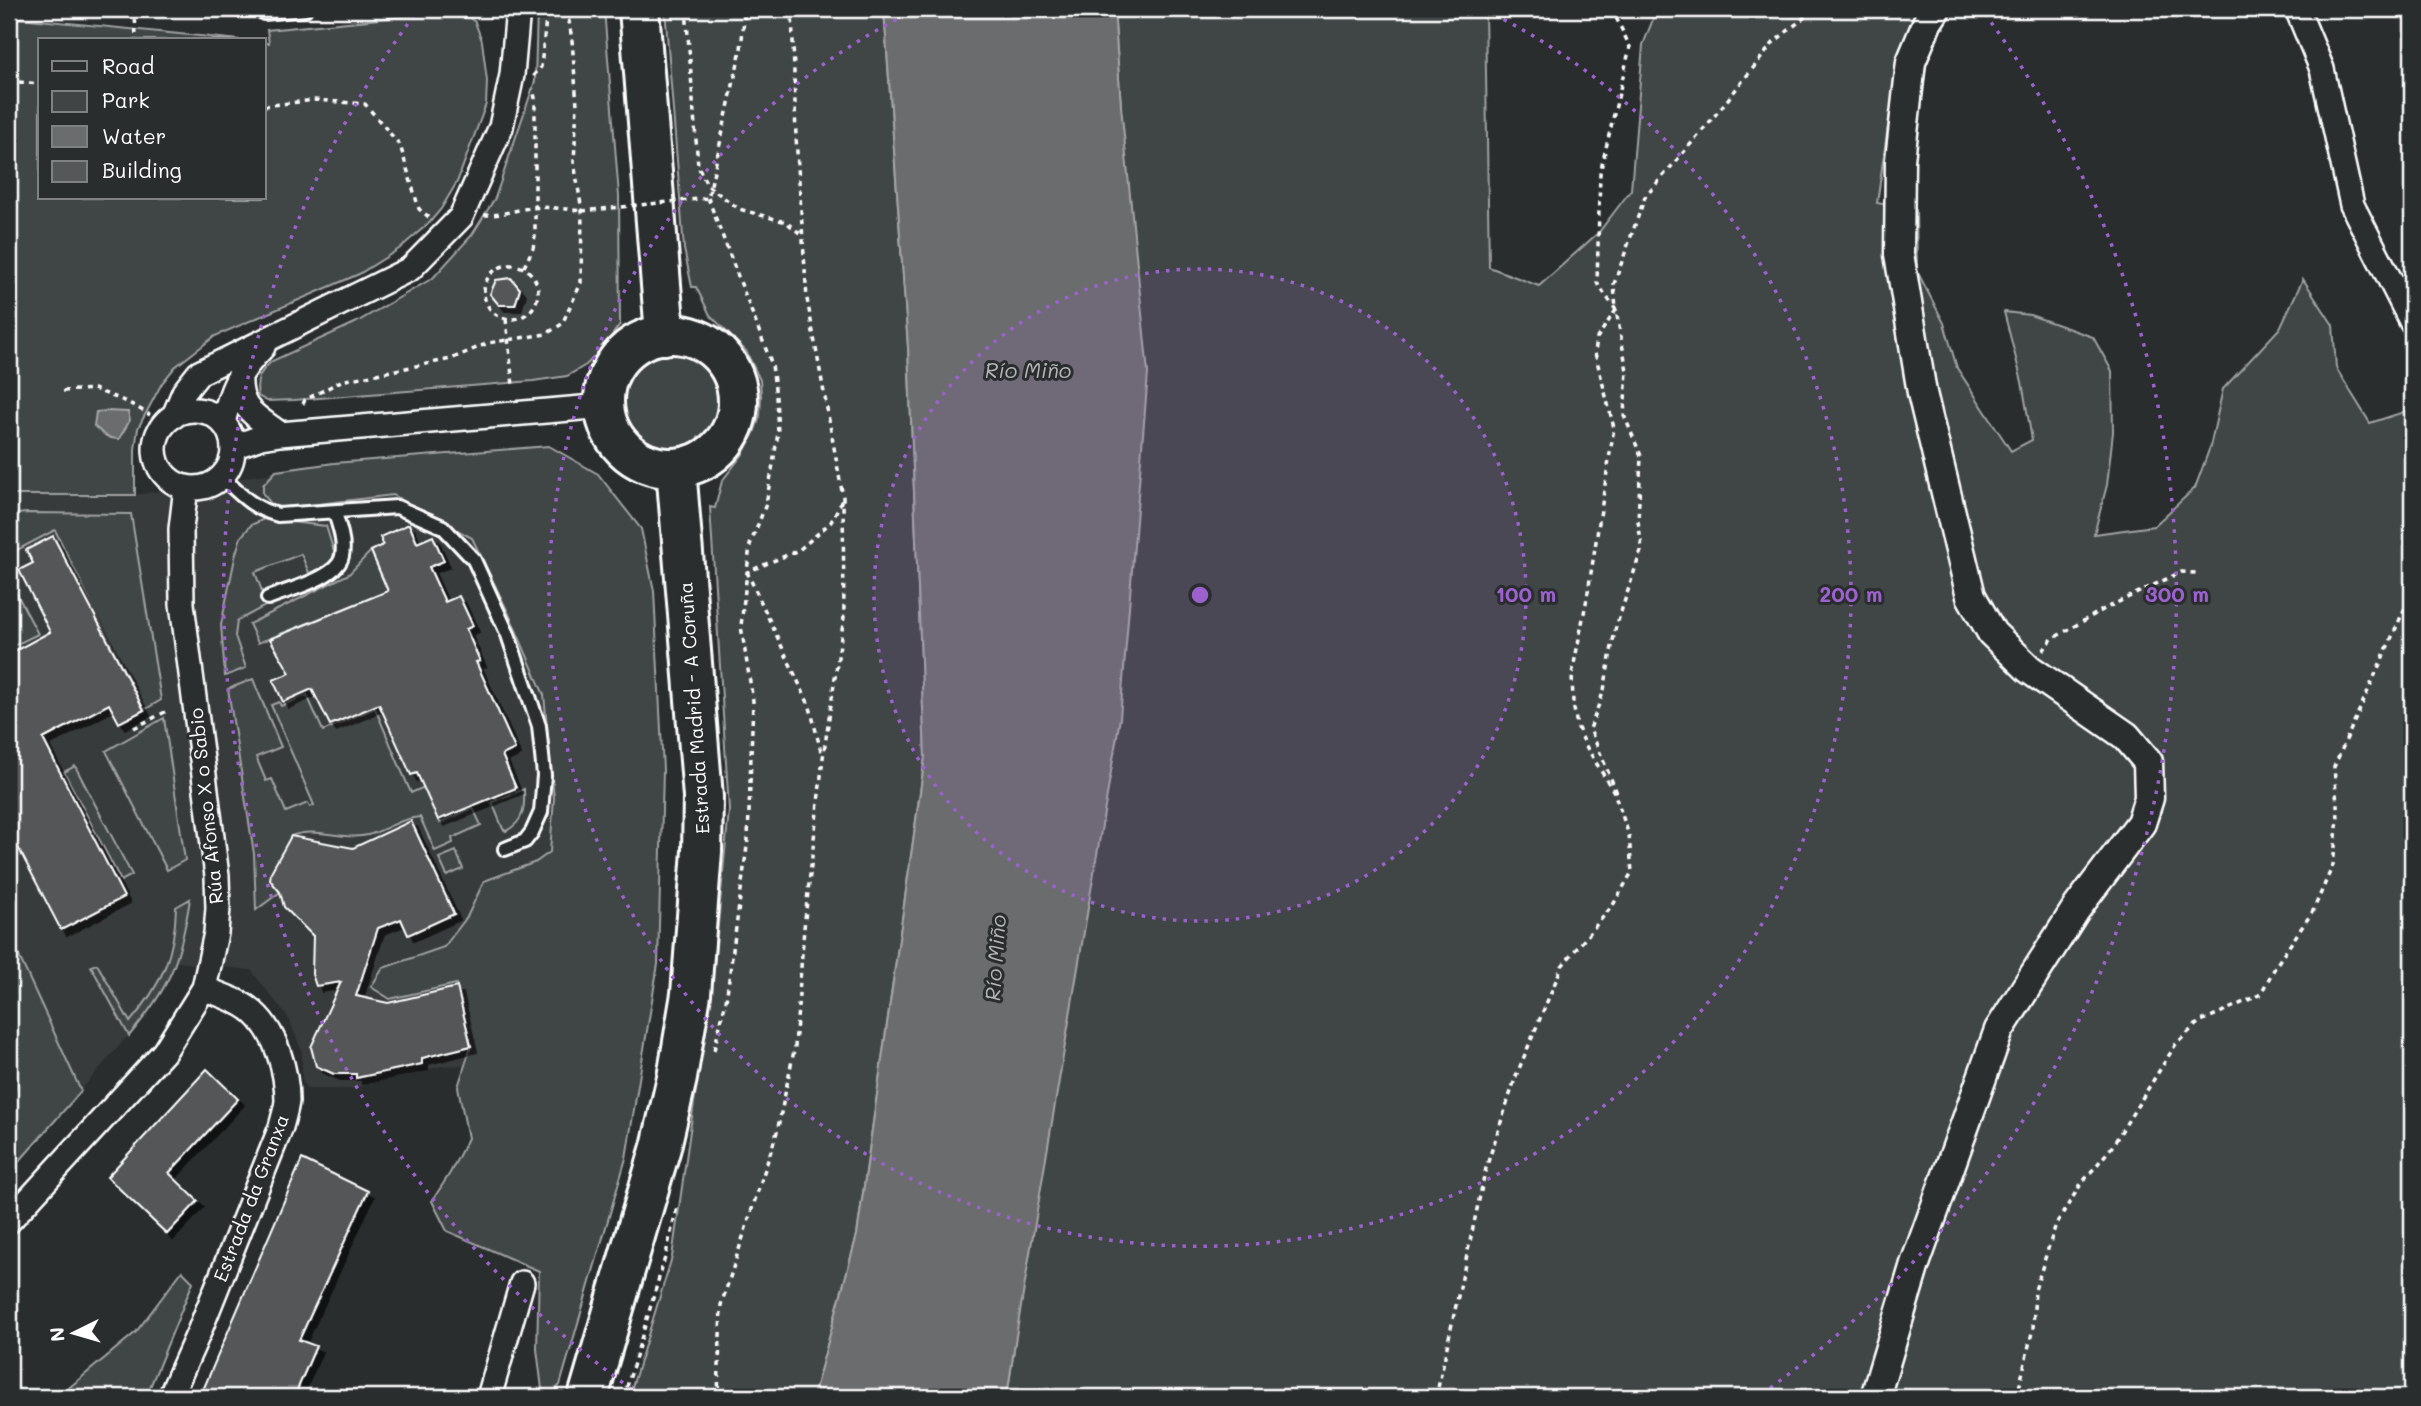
<svg xmlns="http://www.w3.org/2000/svg" width="2421" height="1406" viewBox="0 0 2421 1406" font-family="Mali,sans-serif">
<style>
.built{fill:#373a3b}
.green{fill:#414445;stroke:#a0a2a2;stroke-width:2}
.water{fill:#6a6c6d;stroke:#a6a7a7;stroke-width:2}
.building{fill:#555758;stroke:#fff;stroke-width:2;filter:url(#shadow)}
.lines{fill:none;stroke-linecap:round;stroke-linejoin:round}
.service-casing{stroke:#fff;stroke-width:18}
.minor-casing{stroke:#fff;stroke-width:28}
.tertiary-casing{stroke:#fff;stroke-width:33}
.trunk-casing{stroke:#fff;stroke-width:44}
.path{stroke:#fff;stroke-width:3.5;stroke-dasharray:5 5;stroke-linecap:butt}
.service{stroke:#2a2d2e;stroke-width:12}
.minor{stroke:#2a2d2e;stroke-width:23}
.tertiary{stroke:#2a2d2e;stroke-width:28}
.trunk{stroke:#2a2d2e;stroke-width:38}
.path-bridge{stroke:#fff;stroke-width:3.5;stroke-dasharray:5 5;stroke-linecap:butt}
.ring{fill:none;stroke:#9c61cf;stroke-width:3.5;stroke-dasharray:3.5 7}
.labels{text-anchor:middle;stroke-width:6;stroke-linejoin:round;paint-order:stroke}
.street-label{font-size:19px;fill:#fff;stroke:#2a2d2e}
.water-label{font-size:21px;font-style:italic;fill:#b4b6b6;stroke:#2a2d2e}
.centre{fill:#9c61cf;stroke:#2a2d2e;stroke-width:3.5}
.ring-label{font-size:21px;text-anchor:middle;font-weight:bold;fill:#9c61cf;stroke:#2a2d2e;stroke-width:6;stroke-linejoin:round;paint-order:stroke}
</style>
<defs>
<filter id="shadow"><feDropShadow dx="6" dy="6" stdDeviation="0" flood-color="#0009"/></filter>
</defs>
<rect width="100%" height="100%" fill="#2a2d2e"/>
<filter id="ink" filterUnits="userSpaceOnUse"><feTurbulence type="fractalNoise" baseFrequency=".0143" numOctaves="2"/><feDisplacementMap in="SourceGraphic" scale="14" xChannelSelector="R" yChannelSelector="G"/><feConvolveMatrix kernelMatrix="1 2 1 2 8 2 1 2 1" color-interpolation-filters="sRGB"/></filter>
<g filter="url(#ink)">
<path class="built" d="M461,11L475,22L482,41L487,81L486,104L457,182L441,209L430,222L399,249L359,274L215,336L175,367L162,383L138,428L135,449V495L334,463L357,499L393,495L473,538L544,695L554,798L550,852L536,862L484,881L467,917L445,947L471,1046L465,1065L442,1066L350,1089H307L302,1080V1052L289,1019L251,970L177,962L164,990L152,1008L9,1173V17L240,40H40V198H264V43H269L267,30Z"/>
<path class="green" d="M537,9H604L619,196L620,324L603,348L586,365L567,376L533,381L294,400L267,401L258,396C255,379 260,372 272,361L355,323L433,278L472,235L495,198L535,81Z
M665,9H884L908,347L925,757L857,1235L813,1397H629L672,1257L715,956L729,810L710,507L715,508L722,481L743,454L754,433L760,416L761,395L760,380L746,351L710,315L696,287H692L684,249Z
M1114,9H1485L1489,267L1539,286L1599,232L1631,190L1643,45L1657,9H1763L1771,15L1776,9H1938L1944,28L1909,31L1889,119L1877,203L1916,210L1917,271L1944,323L1957,368L2011,451L2032,440L2022,382L2004,312L2030,315L2093,337L2112,371L2113,432L2107,485L2094,534L2154,526L2195,488L2210,447L2223,389L2280,328L2303,279L2333,325L2336,368L2370,423L2404,412L2412,395V1397H1007L1015,1342L1121,106Z
M461,11L475,22L482,41L487,81L486,104L457,182L441,209L430,222L399,249L359,274L215,336L175,367L162,383L138,428L135,449V495H9V17L240,40H40V198H264V43H269L267,30Z
M622 402a49 49 0 1 1 98 0a49 49 0 1 1-98 0Z
M549,446L598,474L641,529L654,591L663,770L658,964L626,1158L560,1385L549,1397H543L537,1349L539,1271L447,1231L432,1201L450,1173L468,1138L458,1087L471,1046L456,984L390,999L371,987L383,968L444,947L467,917L484,881L536,862L550,852L554,798L544,695L509,614L472,538L393,495L284,508L274,507L263,494V485L276,471L334,463Z
M26,513L131,514L161,700L144,710L55,530L17,550L9,568V515Z
M264,519L326,526L334,552L332,564L309,573L301,554L255,572L267,605L237,621L235,636L246,668L225,676L221,625L236,553L241,537L251,525Z
M371,551L388,591L258,643L249,624L349,574Z
M9,579L38,634L9,648Z
M253,679L281,747L256,757L266,781L272,779L286,812L308,803L310,807L314,805L271,705L279,702L281,706L307,695L323,731L375,708L411,793L424,787L440,823L473,808L481,825L452,838L453,843L435,851L420,817C398,819 387,830 368,835C343,841 316,826 291,836L270,880L280,892L256,910L254,854L228,689Z
M164,718L185,860L167,870L106,751Z
M75,766L132,875L121,881L64,772Z
M524,789C525,808 524,822 506,831L503,829L492,802Z
M456,851L463,869L447,876L439,858Z
M190,899C180,962 170,987 129,1036L91,966L97,964L130,1022C161,986 175,955 176,907Z
M9,942L15,955L18,954L81,1091L9,1173V1116L17,1082L9,1060Z
M182,1271L193,1282L146,1397H58L136,1332Z"/>
<path class="water" d="M884,9H1114L1121,106L1148,373L1120,718L1015,1342L1007,1397H813L857,1235L925,757L908,347Z
M107,411L128,412L130,420L119,439C108,440 101,432 94,426L96,412Z"/>
<path class="building" d="M511,278L520,289L515,305H499L490,294L496,280Z
M409,524L417,543L433,536L444,561L429,567L445,602L459,596L473,626L466,629L480,661L476,662L515,749L502,755L516,788L438,820L417,773L411,775L379,704L330,725L312,689L283,702L273,680L290,673L270,639L388,591L371,551L383,545L380,537Z
M53,536L144,710L119,723L109,704L43,739L124,897L61,930L9,830V654L50,632L19,570L33,563L26,550Z
M411,821L454,914L408,935L401,919L378,928L356,996L388,1003L457,987L471,1046L422,1058V1064L356,1078V1074H334L316,1066L311,1047L341,982L316,986L312,974L313,936L284,907L280,892L270,880L271,872L291,836L353,848Z
M207,1069L238,1099L169,1173L198,1201L167,1234L107,1177Z
M302,1159L368,1191L299,1340L316,1346L294,1397H200Z"/>
<g class="lines">
<g class="service-casing">
<path id="service" d="M264,13L305,9
M222,477C240,494 253,509 278,515L397,507L443,527L474,560L508,635L539,726L544,775L541,812L532,832L525,841L505,849
M268,598C287,590 338,578 342,556C345,542 339,526 335,513"/>
</g>
<g class="minor-casing">
<path id="minor" d="M2297,9L2322,69L2352,205L2412,323
M240,375C238,410 255,415 280,434
M155 449a39 39 0 1 1 78 0a39 39 0 1 1-78 0Z
M174,416L184,392L199,373L410,269L461,217L501,127L512,75L518,9
M223,423C231,388 238,373 263,347
M233,447L261,437L280,434L605,406
M9,1221L164,1052L204,988L216,933L218,908L217,876L182,604L181,529L186,487
M170,1397L199,1332L281,1127C283,1119 286,1110 287,1101C287,1071 276,1032 253,1012C240,1000 219,995 204,988
M489,1397L522,1283"/>
</g>
<g class="tertiary-casing">
<path id="tertiary" d="M1875,1397L1915,1264L1999,1030L2076,909L2141,823L2149,798L2148,762L2126,736L2029,669L1992,633L1971,596L1922,393L1899,254L1900,160L1911,62L1928,21L1936,9"/>
</g>
<g class="trunk-casing">
<path id="trunk" d="M639,9L665,335
M604 401a67 67 0 1 1 134 0a67 67 0 1 1-134 0Z
M588,1397L661,1147L677,1078L691,994L702,851L703,797L676,468"/>
</g>
<path class="path" d="M135,9L136,40
M686,9L698,166L707,185L739,209L786,222L802,235
M1612,9L1630,47L1600,173L1597,283L1616,310L1627,371L1624,415L1641,456L1638,521L1642,548L1615,630L1604,690L1590,729L1617,793
M741,49L745,9
M533,76L541,67L547,9
M9,81L40,84
M264,106L315,100L365,104L400,145L419,209L430,218
M708,198L772,365L776,397L778,433L773,464L766,504L750,545L747,572L810,707L822,756
M484,215C500,216 514,210 530,208C547,206 565,209 582,211
M484 292a27 27 0 1 1 54 0a27 27 0 1 1-54 0Z
M524,267L533,248L535,236V98L533,89
M506,319L513,386
M63,391L94,389L129,403L150,415
M303,404L305,400L341,381L451,359L488,343L546,334L562,324L581,283L582,211L574,162L577,105L572,40L567,9
M2043,651L2052,639L2106,608L2181,572L2196,573
M134,728L167,711
M714,1050L726,1001L748,839L753,701L741,626L747,572L799,550L831,522L843,498
M624,1397L666,1254L677,1207
M718,1397L721,1305L777,1132L795,1046L804,928L823,758L844,617L843,497L807,299L796,137L792,9
M1436,1397L1486,1168L1516,1076L1562,966L1613,905L1632,872L1629,835L1614,792L1587,748L1577,726L1573,703L1572,674L1587,598L1614,428L1595,353L1597,338L1616,310L1614,284L1645,197L1708,124L1774,42L1815,9
M2017,1397L2033,1328L2035,1290L2056,1224L2081,1184L2111,1148L2176,1044L2199,1022L2260,995L2277,964L2313,911L2333,865L2338,818L2334,767L2408,601L2412,581"/>
<use href="#service" class="service"/>
<use href="#minor" class="minor"/>
<use href="#tertiary" class="tertiary"/>
<use href="#trunk" class="trunk"/>
<path class="path-bridge" d="M582,211L708,198L741,49"/>
</g>
</g>
<circle cx="1200" cy="595" r="326" fill="#9c61cf" fill-opacity=".12"/>
<g class="ring">
<circle cx="1200" cy="595" r="326"/>
<path d="M1485 10A651 651 0 1 1 915 10"/>
<path d="M640 1395A977 977 0 0 1 415 14M1985 14A977 977 0 0 1 1760 1395"/>
</g>
<g class="labels">
<g class="street-label">
<text transform="translate(694 708) rotate(-94)" y="7">Estrada Madrid - A Coruña</text>
<text transform="translate(206 806) rotate(-96)" y="7">Rúa Afonso X o Sabio</text>
<text transform="translate(251 1198) rotate(-69)" y="7">Estrada da Granxa</text>
</g>
<g class="water-label">
<text x="1028" y="378">Río Miño</text>
<text transform="translate(996 958) rotate(-86)" y="7">Río Miño</text>
</g>
</g>
<circle cx="1200" cy="595" r="10" class="centre"/>
<g class="ring-label">
<text x="1526" y="602">100 m</text>
<text x="1851" y="602">200 m</text>
<text x="2177" y="602">300 m</text>
</g>
<rect width="2421" height="1406" fill="none" stroke="#2a2d2e" stroke-width="35"/>
<rect x="18" y="18" width="2386" height="1371" fill="none" stroke="#fff" stroke-width="2.5" filter="url(#ink)"/>
<rect x="38" y="38" width="228" height="161" fill="#2a2d2e" stroke="#7f8182" stroke-width="2"/>
<rect x="52" y="61" width="35" height="10" fill="#2a2d2e" stroke="#7f8182" stroke-width="2"/>
<text x="102" y="74" font-size="21" fill="#ffffff">Road</text>
<rect x="52" y="91" width="35" height="21" fill="#414445" stroke="#7f8182" stroke-width="2"/>
<text x="102" y="108" font-size="21" fill="#ffffff">Park</text>
<rect x="52" y="126" width="35" height="21" fill="#6a6c6d" stroke="#7f8182" stroke-width="2"/>
<text x="102" y="144" font-size="21" fill="#ffffff">Water</text>
<rect x="52" y="161" width="35" height="21" fill="#555758" stroke="#7f8182" stroke-width="2"/>
<text x="102" y="178" font-size="21" fill="#ffffff">Building</text>
<g transform="translate(74 1333) rotate(265)" stroke="#2a2d2e" stroke-width="5" paint-order="stroke">
<path d="M0-5L12 26L0 18L-12 26Z" fill="#ffffff"/>
<text y="-10" font-size="19" font-weight="bold" text-anchor="middle" fill="#ffffff">N</text>
</g>
</svg>
